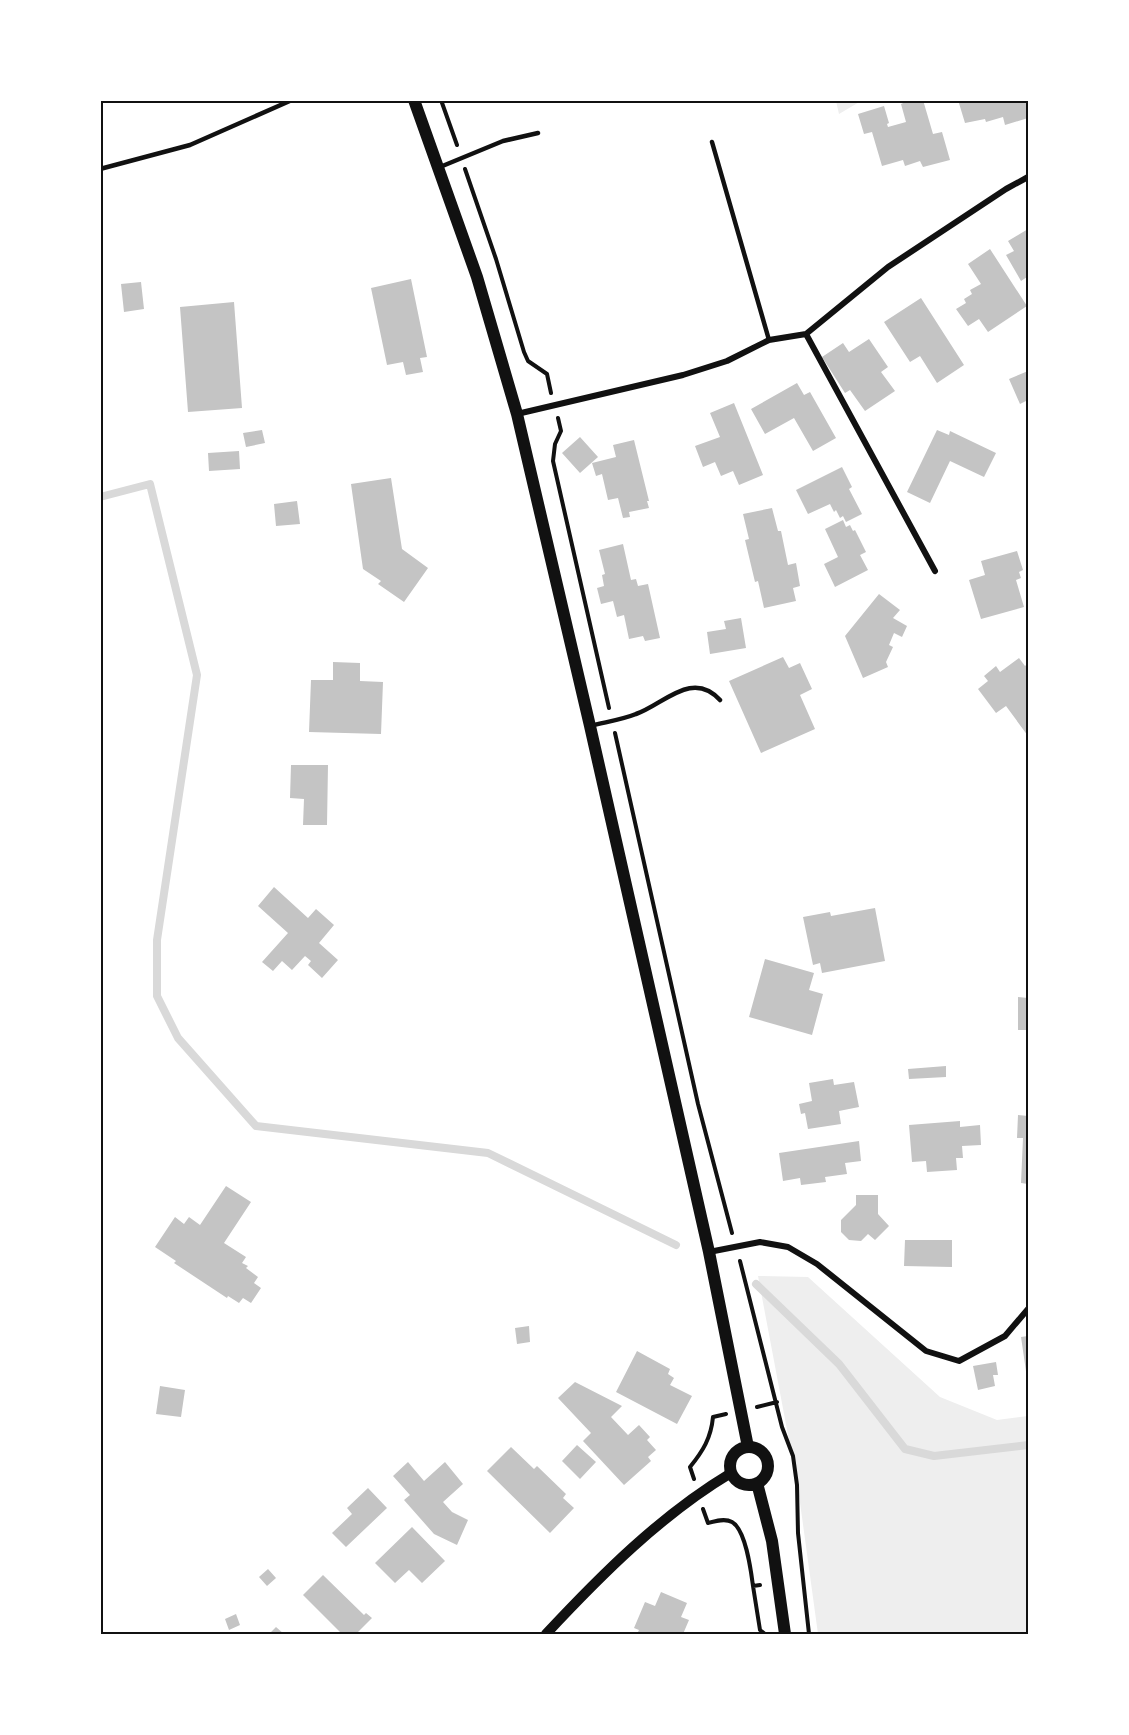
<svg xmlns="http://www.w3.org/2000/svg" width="1129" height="1735" font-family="Barlow,sans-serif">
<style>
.green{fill:#eee}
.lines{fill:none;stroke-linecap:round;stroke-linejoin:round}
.stream{stroke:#d9d9d9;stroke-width:8}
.building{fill:#c4c4c4}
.path{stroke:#111;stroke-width:4}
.service{stroke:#111;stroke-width:4.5}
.minor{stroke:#111;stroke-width:6}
.tertiary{stroke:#111;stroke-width:10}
.secondary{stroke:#111;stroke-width:12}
.neatline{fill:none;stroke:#111;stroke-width:2}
</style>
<rect width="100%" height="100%" fill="#fff"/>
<!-- green -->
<path class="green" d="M836,101V100L861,101L839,114Z
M758,1276L808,1277L940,1397L997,1420L1028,1416V1634H818L798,1488Z"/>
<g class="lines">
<!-- stream -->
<path class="stream" d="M100,497L150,484L197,675L157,940V996L178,1038L256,1126L488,1153L676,1245
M756,1284L839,1364L905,1449L934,1456L1028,1445"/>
</g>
<!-- building -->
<path class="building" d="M910,100H923L933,134L942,132L950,160L923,167L920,161L905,166L903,160L882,166L872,132L864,134L858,114L884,106L889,123L887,124L888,127L906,122L901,104Z
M958,100H1026L1028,118L1005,125L1003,117L986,122L985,119L965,123Z
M1028,229V280L1027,277L1021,281L1006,255L1014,251L1008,241Z
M990,249L1027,306L988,332L979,319L968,326L956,309L966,303L964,299L972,294L970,290L981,284L968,264Z
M411,279L427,357L420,358L423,372L406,375L403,362L387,365L371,288Z
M141,282L144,309L124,312L121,284Z
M921,298L964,365L937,383L920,356L910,362L884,322Z
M234,302L242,408L188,412L180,307Z
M869,339L888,367L881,372L895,391L865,411L850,390L845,393L822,357L843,343L849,352Z
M1028,371V400L1020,404L1009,379Z
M797,383L804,395L810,392L836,438L813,451L794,418L765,434L751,409Z
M734,403L763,475L739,485L733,471L721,476L715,462L703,467L695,446L720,437L710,413Z
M262,430L265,443L246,447L243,433Z
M937,430L949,435L950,431L996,453L984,477L950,461L930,503L907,492Z
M580,437L598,457L580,473L562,453Z
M634,440L649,501H647L649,508L629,512L630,517L623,518L618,498L608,500L602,474L596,476L592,463L616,457L613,445Z
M239,451L240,469L209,471L208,453Z
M842,467L852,487L849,489L862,514L846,522L843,516L840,518L836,510L834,512L830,504L808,514L796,490Z
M391,478L402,549L428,568L404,602L378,584L381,581L363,569L351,484Z
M297,501L300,524L276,526L274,504Z
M772,508L778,531H781L788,565L796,563L800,586L793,588L796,601L764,608L758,581L755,582L745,540L749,539L743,514Z
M843,520L846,527L850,525L853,531L855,530L866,552L860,555L868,570L835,587L824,564L838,557L825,529Z
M623,544L631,580L636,579L638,586L648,584L660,638L645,641L643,636L629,639L624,615L617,617L613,601L601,604L597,588L604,586L602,575L605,574L599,550Z
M1017,551L1023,570L1019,572L1021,578L1016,580L1024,607L981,619L969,580L985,575L981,561Z
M879,594L900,610L893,618L907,626L902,637L894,633L889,645L893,647L886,662L888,667L863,678L845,636Z
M741,618L746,648L710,654L707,632L726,629L724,621Z
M783,657L789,668L800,663L812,689L800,695L815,729L761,753L729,681Z
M1019,658L1025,666L1028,663V736L1006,706L996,713L978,689L988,681L984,676L996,666L1000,672Z
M333,662L360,663V681L383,682L381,734L309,732L311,680H333Z
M291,765H328L327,825H303L304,799L290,798Z
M274,887L308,918L316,909L334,925L319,943L338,960L322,978L308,965L311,961L305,956L292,970L282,961L273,971L262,962L288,933L258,906Z
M875,908L885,961L822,973L820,963L813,965L803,917L830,912L831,916Z
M765,959L814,973L809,990L823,994L812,1035L749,1017Z
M1018,997L1028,998V1030H1018Z
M946,1066V1077L909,1079L908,1069Z
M833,1079L834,1085L854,1082L859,1107L839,1111L841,1124L808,1129L805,1113L801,1114L799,1104L812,1101L809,1083Z
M1018,1115L1028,1116V1184L1021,1183L1023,1138H1017Z
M960,1121V1127L980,1125L981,1145L962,1146L963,1158H956L957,1170L927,1172L926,1161L912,1162L909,1125Z
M859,1141L861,1161L845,1163L847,1174L825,1177L826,1182L801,1185L800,1178L783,1181L779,1153Z
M226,1186L251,1202L224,1243L246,1257L242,1263L248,1266L246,1268L258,1277L254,1283L261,1288L251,1303L243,1298L239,1303L228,1296L227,1298L174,1263L176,1261L155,1247L175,1217L184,1224L189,1217L200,1225Z
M856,1195H878V1214L889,1226L875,1240L868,1234L861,1241L849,1240L841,1232V1220L856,1205Z
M905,1240H952V1267L904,1266Z
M529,1326L530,1342L517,1344L515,1328Z
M1028,1336V1378H1027L1021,1337Z
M637,1351L670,1369L668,1374L674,1378L670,1385L692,1396L677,1424L616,1392Z
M996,1362L998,1375H993L995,1386L978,1390L973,1366Z
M575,1382L622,1406L611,1417L628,1435L639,1425L650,1437L647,1440L656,1450L648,1457L651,1461L624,1485L583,1441L591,1433L558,1398Z
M160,1386L185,1390L181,1417L156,1414Z
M577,1445L596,1462L580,1479L562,1461Z
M511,1447L534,1469L537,1466L566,1494L563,1498L574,1508L550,1533L487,1471Z
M408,1462L424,1481L445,1462L463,1484L443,1502L452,1512L468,1520L457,1545L434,1534L404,1500L410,1495L393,1476Z
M368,1488L387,1508L346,1547L332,1533L352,1514L347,1508Z
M412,1527L445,1561L422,1583L409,1570L395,1583L375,1563Z
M268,1569L276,1578L267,1586L259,1577Z
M323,1575L364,1615L366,1613L372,1618L356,1634H342L303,1595Z
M661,1592L687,1603L681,1617L689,1620L683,1634H637L639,1630L634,1628L645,1602L655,1606Z
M236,1614L240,1625L229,1630L225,1619Z
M276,1627L284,1634H269Z"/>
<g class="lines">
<!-- path -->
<path class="path" d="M441,100L457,145
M465,169L496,259L524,352L528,361L547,374L551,393
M558,418L561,431L555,444L553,461L609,708
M615,733L698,1104L732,1233
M740,1261L782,1427L793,1456L797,1485L798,1533L809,1634
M757,1407L777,1402
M694,1479L690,1467C703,1451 711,1438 713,1417L726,1414
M703,1509L708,1523C715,1521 725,1518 732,1522C746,1530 751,1571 753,1586L760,1585
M753,1586L760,1630L765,1634"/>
<!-- service -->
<path class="service" d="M712,142L769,340
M440,167L503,141L538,133
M100,169L190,145L292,100
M590,726C605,722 621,720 636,714C663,705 692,669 720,700"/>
<!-- minor -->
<path class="minor" d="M806,334L935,571
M517,414L683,375L727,361L769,340L806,334L888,267L1006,189L1028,177
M709,1252L760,1242L788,1247L817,1264L926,1351L959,1361L1005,1336L1028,1309"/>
<!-- tertiary -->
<path class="tertiary" d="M546,1634C602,1574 661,1515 731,1473"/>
<!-- secondary -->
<path class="secondary" d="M414,100L477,277L517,414L590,726L709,1252L748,1447
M730 1466a19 19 0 1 1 38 0a19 19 0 1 1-38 0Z
M757,1483L772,1541L785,1634"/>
</g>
<!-- border -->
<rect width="1129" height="1735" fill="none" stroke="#ffffff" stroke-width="204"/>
<rect x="102" y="102" width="925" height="1531" class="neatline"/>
</svg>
